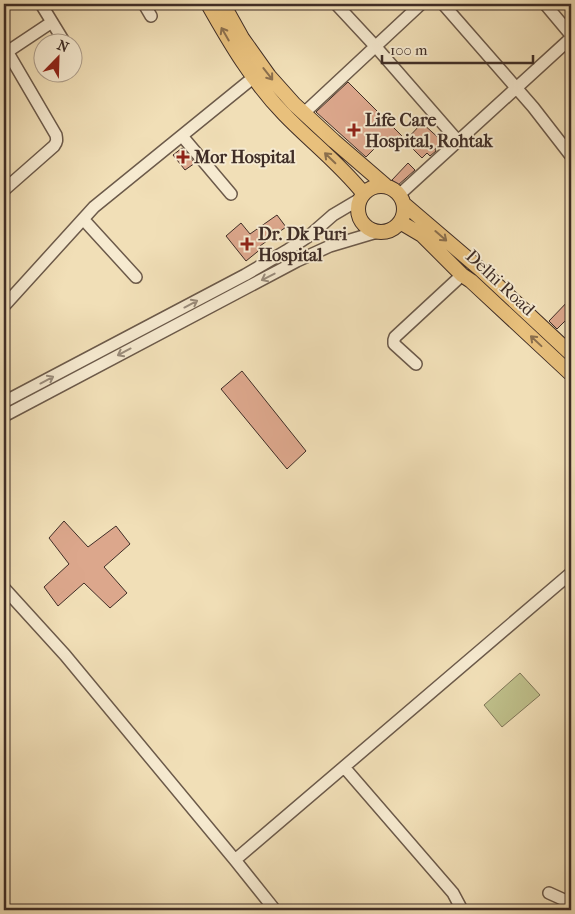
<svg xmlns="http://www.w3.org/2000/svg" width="575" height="914" font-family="'IM FELL French Canon',serif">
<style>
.green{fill:#bfc08b;stroke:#7f7658}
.building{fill:#dca78c;stroke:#3f2d26}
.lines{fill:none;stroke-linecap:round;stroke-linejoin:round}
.minor-casing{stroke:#6c5a4a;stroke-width:14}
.major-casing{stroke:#3f2d26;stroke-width:16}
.minor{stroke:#f6ead0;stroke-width:11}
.major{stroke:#e8c07c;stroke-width:14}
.oneway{stroke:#8b6f4d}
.oneway2{stroke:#9a8c7b}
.poi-dot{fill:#8f2418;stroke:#f6ead0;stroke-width:2}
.labels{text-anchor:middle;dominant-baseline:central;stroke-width:4;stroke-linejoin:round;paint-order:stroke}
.poi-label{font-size:18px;font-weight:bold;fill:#3f2d26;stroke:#f6ead0;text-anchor:start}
.street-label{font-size:18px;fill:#3f2d26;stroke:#f6ead0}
</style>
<rect width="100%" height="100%" fill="#f1dfb7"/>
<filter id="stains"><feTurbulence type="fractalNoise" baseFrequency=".004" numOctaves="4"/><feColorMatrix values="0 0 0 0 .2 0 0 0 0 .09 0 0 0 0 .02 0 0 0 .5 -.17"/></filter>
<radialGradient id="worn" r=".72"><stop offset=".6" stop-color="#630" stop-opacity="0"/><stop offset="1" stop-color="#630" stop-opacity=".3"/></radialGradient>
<!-- green -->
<path class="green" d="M520,673L540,695L502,727L484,705Z"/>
<!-- building -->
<path class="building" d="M348,82L402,136L390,147L383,140L366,157L316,112Z
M422,123L442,141L435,149L436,151L430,156L427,153L422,158L405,141Z
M182,148L195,163L185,170L173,155Z
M408,163L415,170L397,186L392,180Z
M277,215L286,227L260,246L262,248L246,261L226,236L241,223L250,234Z
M571,298V315L557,329L549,321Z
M242,371L306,451L287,469L221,389Z
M64,521L88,547L116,526L130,544L104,567L127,593L110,608L84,583L58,606L44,587L69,564L49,538Z"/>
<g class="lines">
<!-- minor casing -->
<g class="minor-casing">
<path id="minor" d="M41,4L63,40
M144,4L151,16
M336,4L376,47L458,141
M443,4L533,107L571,156
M545,4L571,35
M4,46L56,135C57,140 57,142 54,146L4,190
M4,54L52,22
M304,113L421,4
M182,136L231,194
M400,194L571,38
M83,219L136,277
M4,306L94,207L254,77
M416,364L394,344V340L395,337L462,275
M4,402L245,275L286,251L309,236L333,215L360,199
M4,416L297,261L330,246L377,232
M4,588L65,655L235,860L275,910
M344,767L453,893L461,908V910
M235,860L571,573
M549,893L571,903"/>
</g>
<!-- major casing -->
<g class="major-casing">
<path id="major" d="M208,4C230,43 253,82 284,114C310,141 340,164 363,193
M223,4L242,38L269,76L294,104L334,141L385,185
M358 209a23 23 0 1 1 46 0a23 23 0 1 1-46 0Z
M404,204L480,269L571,354
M400,222L422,235L462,275L471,281L571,374"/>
</g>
<!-- minor -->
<use href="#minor" class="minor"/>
<!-- major -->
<use href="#major" class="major"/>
</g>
<!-- one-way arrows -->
<defs><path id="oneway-shaft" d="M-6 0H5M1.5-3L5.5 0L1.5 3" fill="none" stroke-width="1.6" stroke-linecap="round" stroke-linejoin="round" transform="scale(1.25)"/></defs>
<g class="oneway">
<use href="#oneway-shaft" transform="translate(225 34) rotate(-120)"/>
<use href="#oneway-shaft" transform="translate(268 74) rotate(52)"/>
<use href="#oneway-shaft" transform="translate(330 158) rotate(-136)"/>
<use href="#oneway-shaft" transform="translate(441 236) rotate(41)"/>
<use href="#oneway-shaft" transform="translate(536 341) rotate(-137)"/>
</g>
<g class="oneway2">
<use href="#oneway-shaft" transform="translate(268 277) rotate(153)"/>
<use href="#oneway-shaft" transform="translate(191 304) rotate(-28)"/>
<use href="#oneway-shaft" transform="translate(124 352) rotate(152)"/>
<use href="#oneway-shaft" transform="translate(47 380) rotate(-28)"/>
</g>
<!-- markers -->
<g class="poi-dot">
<path d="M351.5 122.5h5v5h5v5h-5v5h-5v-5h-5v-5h5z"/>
<path d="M180.5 149.5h5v5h5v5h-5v5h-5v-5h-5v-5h5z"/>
<path d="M244.5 236.5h5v5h5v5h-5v5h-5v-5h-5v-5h5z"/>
</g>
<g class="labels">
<!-- poi labels -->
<g class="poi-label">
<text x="365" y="120">Life Care<tspan x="365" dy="21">Hospital, Rohtak</tspan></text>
<text x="194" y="157">Mor Hospital</text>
<text x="258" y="234">Dr. Dk Puri<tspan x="258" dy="21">Hospital</tspan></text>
</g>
<!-- street labels -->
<g class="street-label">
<text transform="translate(500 283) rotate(43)">Delhi Road</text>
</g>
</g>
<!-- margin -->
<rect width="575" height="914" fill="none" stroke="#f1dfb7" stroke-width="20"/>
<rect x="5" y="5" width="565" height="904" fill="none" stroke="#3f2d26" stroke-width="2.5"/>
<rect x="10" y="10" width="555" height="894" fill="none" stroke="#3f2d26"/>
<!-- north arrow -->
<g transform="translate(58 58) rotate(23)"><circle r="24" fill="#f6ead0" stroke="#ad9e8c"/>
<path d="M0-4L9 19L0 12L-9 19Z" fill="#8f2418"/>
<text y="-8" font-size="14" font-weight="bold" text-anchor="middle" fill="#3f2d26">N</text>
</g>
<!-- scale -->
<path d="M382 55v8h151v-8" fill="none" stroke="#3f2d26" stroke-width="2.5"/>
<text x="390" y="55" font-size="15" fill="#3f2d26" stroke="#f6ead0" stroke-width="4" paint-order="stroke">100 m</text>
<rect width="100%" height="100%" filter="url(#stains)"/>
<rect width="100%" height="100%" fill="url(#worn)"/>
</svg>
